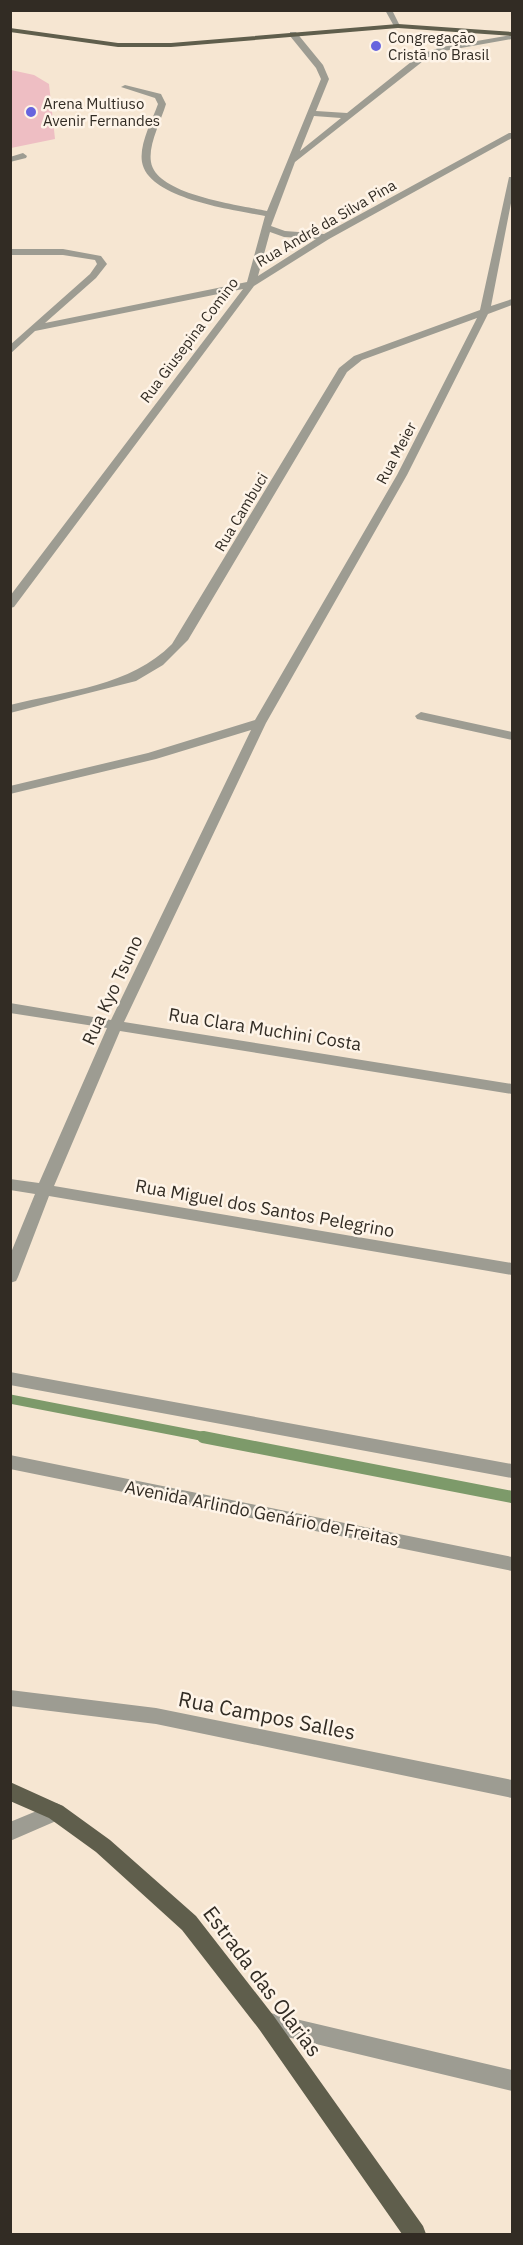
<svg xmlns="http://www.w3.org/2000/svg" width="523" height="2245" font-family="'IBM Plex Sans',sans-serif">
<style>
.green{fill:#eebec3}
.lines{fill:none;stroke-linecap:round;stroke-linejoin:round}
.stream-far1{stroke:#7d9a6a;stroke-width:9}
.stream{stroke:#7d9a6a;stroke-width:12}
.minor{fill:#9d9c92;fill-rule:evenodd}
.major{fill:#5f5e4c;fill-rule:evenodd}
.poi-dot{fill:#6764de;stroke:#fef4e8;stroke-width:2}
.labels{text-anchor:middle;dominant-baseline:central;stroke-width:5;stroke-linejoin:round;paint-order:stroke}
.far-poi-label{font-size:15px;fill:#322c24;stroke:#fef4e8;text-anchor:start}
.far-street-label{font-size:15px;fill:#322c24;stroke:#fef4e8}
.street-label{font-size:18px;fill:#322c24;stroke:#fef4e8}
.near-street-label{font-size:21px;fill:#322c24;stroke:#fef4e8}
</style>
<rect width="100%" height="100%" fill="#f6e6d2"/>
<!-- green -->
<path class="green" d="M11,70L34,75L49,84L55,139L11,148Z"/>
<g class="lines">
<!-- stream-far1 -->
<path class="stream-far1" d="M10,1399L211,1438"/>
<!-- stream -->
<path class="stream" d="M203,1437L512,1497"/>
<!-- minor -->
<path class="minor" d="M385,10H392L401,28H395Z
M290,32H296L323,65L329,79L316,111L347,113L421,54L442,47L512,35V39L444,51L427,58L295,162L271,226L285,231L324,234L509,133H512V138L329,239L254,286L14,607L10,608V596L243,289L35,331L10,354V345L90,274L97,264L95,260L63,255H10V249H63L101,256L107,264L96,278L45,323L247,282L265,216C235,210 148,199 142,162C139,144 152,121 158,104L155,98L121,87L125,85L161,94L166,104C161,121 148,145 151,162C156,195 240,205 267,211L321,79L316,68L290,36ZM314,116L341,118L300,151ZM270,232L284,237L316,239L258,276Z
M23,153L27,156L26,158L10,162V157Z
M509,177H512V198L491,306L512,299V305L488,314L407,475L266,723L124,1022L512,1084V1094L120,1031L54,1186L512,1263V1275L49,1196L18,1277L16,1281L10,1283V1255L35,1194L10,1190V1179L39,1183L107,1028L10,1013V1003L111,1020L251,730L156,759L10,794V786L148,753L255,720L397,475L477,318L362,360L347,372L188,640L163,665L136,681L10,713V705C66,691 131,686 172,644L339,368L354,356L480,310Z
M421,712L512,732V740L417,719L415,716Z
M10,1372L512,1464V1478L10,1385Z
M10,1455L512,1557V1571L10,1469Z
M10,1690L156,1708L512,1780V1798L156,1724L10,1706Z
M56,1803L63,1806L66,1812L63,1818L10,1841V1822Z
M266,2012L512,2070V2091L266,2032L259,2029L256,2022L259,2015Z"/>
<!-- major -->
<path class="major" d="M398,24L512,32V36L398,28L171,47H118L10,32V28L118,43H171Z
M10,1782L63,1806L110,1840L196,1916L273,2015L423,2226L426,2234H402L259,2029L182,1930L96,1852L49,1818L10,1801Z"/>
</g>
<!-- markers -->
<g class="poi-dot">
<circle cx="376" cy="46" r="6"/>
<circle cx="31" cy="112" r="6"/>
</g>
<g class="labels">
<!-- far-poi labels -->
<g class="far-poi-label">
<text x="388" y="37">Congregação<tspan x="388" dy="17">Cristã no Brasil</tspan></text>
<text x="43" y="103">Arena Multiuso<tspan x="43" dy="17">Avenir Fernandes</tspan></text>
</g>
<!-- far-street labels -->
<g class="far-street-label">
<text transform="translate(326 223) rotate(-30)">Rua André da Silva Pina</text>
<text transform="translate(189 340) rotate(-53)">Rua Giusepina Comino</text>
<text transform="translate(396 453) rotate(-62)">Rua Meier</text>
<text transform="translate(241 512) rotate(-59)">Rua Cambuci</text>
</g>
<!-- street labels -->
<g class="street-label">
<text transform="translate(112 990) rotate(-65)">Rua Kyo Tsuno</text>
<text transform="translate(265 1029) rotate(9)">Rua Clara Muchini Costa</text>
<text transform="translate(265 1208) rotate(10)">Rua Miguel dos Santos Pelegrino</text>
<text transform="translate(262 1513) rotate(11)">Avenida Arlindo Genário de Freitas</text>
</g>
<!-- near-street labels -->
<g class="near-street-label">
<text transform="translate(267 1715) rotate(11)">Rua Campos Salles</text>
<text transform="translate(263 1981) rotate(53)">Estrada das Olarias</text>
</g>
</g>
<!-- border -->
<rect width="523" height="2245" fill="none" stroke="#322c24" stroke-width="24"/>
</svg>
